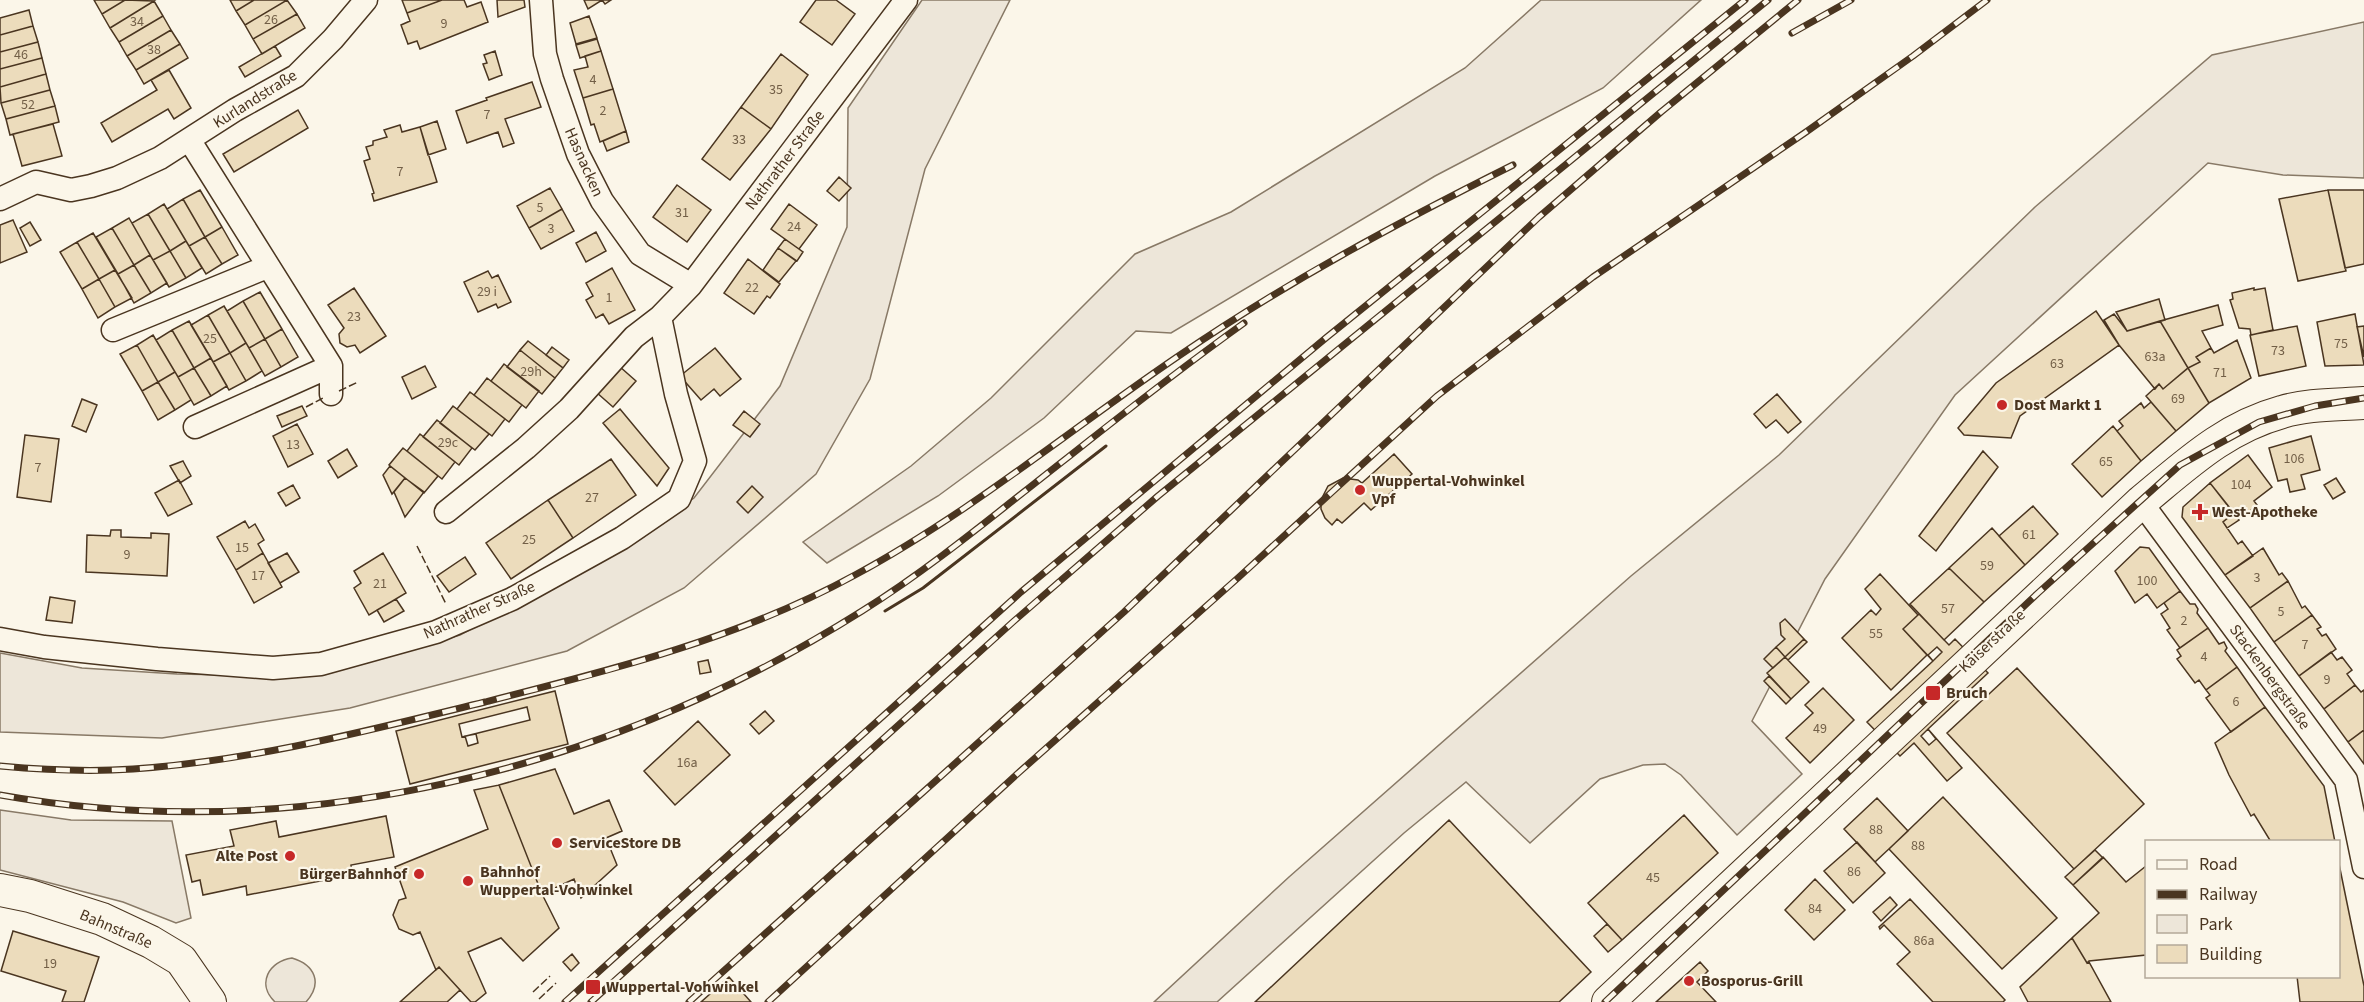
<svg xmlns="http://www.w3.org/2000/svg" width="2364" height="1002" font-family="'Source Sans 3',sans-serif">
<style>
.green{fill:#ede6d9;stroke:#887966;stroke-width:1.5}
.building{fill:#ecdcbc;stroke:#4a3520;stroke-width:1.5;fill-rule:evenodd}
.lines{fill:none;stroke-linecap:round;stroke-linejoin:round}
.minor-casing{stroke:#4a3520;stroke-width:25}
.secondary-casing{stroke:#4a3520;stroke-width:34}
.minor{stroke:#fbf6e9;stroke-width:22}
.secondary{stroke:#fbf6e9;stroke-width:32}
.rail-casing{stroke:#4a3520;stroke-width:7}
.rail{stroke:#fbf6e9;stroke-width:4.5;stroke-dasharray:14;stroke-linecap:butt}
.fence{stroke:#4a3520;stroke-width:1.5;stroke-dasharray:8 3;stroke-linecap:butt}
.wall{stroke:#4a3520;stroke-width:3}
.poi-dot{fill:#c62828;stroke:#fbf6e9;stroke-width:2}
.labels{text-anchor:middle;dominant-baseline:central;stroke-width:4.5;stroke-linejoin:round;paint-order:stroke}
.number-label{font-size:14px;fill:#725f47}
.street-label{font-size:16px;fill:#4a3520;stroke:#fbf6e9}
.poi-label{font-size:16px;font-weight:bold;fill:#4a3520;stroke:#fbf6e9;text-anchor:start}
</style>
<rect width="100%" height="100%" fill="#fbf6e9"/>
<!-- green -->
<path class="green" d="M922,0H1010L925,169L870,379L816,474L684,588L567,651L350,708L162,738L0,732V653L82,668L177,674L277,676L356,665L460,635L625,545L694,498L780,386L847,227L848,108Z
M1541,0H1701L1603,88L1435,176L1171,333L1136,331L1044,418L938,496L827,563L803,542L911,466L991,398L1135,254L1231,212L1465,68Z
M2364,22V178L2283,175L2208,163L1955,395L1825,579L1752,721L1802,774L1737,835L1681,775L1665,764L1643,765L1600,779L1530,843L1466,782L1404,833L1217,1002H1154L1289,877L1631,576L1779,455L2035,207L2212,55Z
M0,810L71,820L172,821L191,918L176,923L123,902L0,870Z
M292,958C315,965 323,983 306,1002H275C256,984 269,961 292,958Z"/>
<!-- building -->
<path class="building" d="M94,0H125L102,14Z
M125,0L154,1L110,28L102,14Z
M230,0H254L236,11Z
M254,0H287L245,25L236,11Z
M287,0L297,14L253,39L245,25Z
M402,0H442L407,13Z
M442,0H464L467,7L481,2L488,22L420,49L417,41L408,44L401,25L410,21L407,13Z
M497,0H524L525,7L498,17Z
M584,0H611L605,4L602,0L588,9Z
M816,0H836L855,14L832,45L800,22Z
M154,1L163,16L119,42L110,28Z
M29,10L33,26L0,35V18Z
M297,14L305,28L262,54L253,39Z
M163,16L171,30L127,56L119,42Z
M589,16L597,38L576,44L570,23Z
M33,26L38,42L0,52V35Z
M171,30L180,44L136,70L127,56Z
M597,39L601,51L580,58L576,45Z
M38,42L42,58L0,69V52Z
M180,44L188,58L144,84L136,70Z
M275,46L281,56L245,77L239,67Z
M495,51L502,75L489,80L483,64L487,63L484,55Z
M601,51L613,89L583,98L574,70L588,67L585,56Z
M781,54L808,75L771,129L741,107Z
M42,58L46,74L0,87V69Z
M169,70L191,108L174,119L168,109L112,142L101,123L157,90L151,80Z
M46,74L50,90L1,103L0,87Z
M532,82L541,107L505,119L514,143L503,147L498,132L467,143L456,111L487,100L486,98Z
M613,89L626,131L600,142L594,124L591,125L583,98Z
M50,90L55,106L6,119L1,103Z
M55,106L59,122L10,135L6,119Z
M741,107L771,129L730,180L702,159Z
M298,110L308,128L234,172L223,154Z
M437,121L446,149L428,155L420,127Z
M53,124L62,156L22,166L13,134Z
M400,125L402,132L420,127L437,182L374,201L372,194L374,193L364,161L370,159L366,147L373,145V141L387,137L384,130Z
M626,131L629,142L607,151L603,141Z
M839,177L851,188L839,201L827,191Z
M677,185L711,210L687,242L653,217Z
M550,188L562,209L529,228L517,206Z
M200,190L222,227L205,237L183,199Z
M2328,190H2364V264L2345,268Z
M2328,190L2346,271L2298,281L2279,199Z
M183,199L205,237L189,246L167,209Z
M164,204L186,241L170,251L148,214Z
M789,204L817,225L799,249L771,229Z
M562,209L574,231L541,249L529,228Z
M148,214L170,251L153,260L132,223Z
M129,218L150,255L134,265L112,228Z
M13,220L27,252L0,263V225Z
M30,222L41,240L30,246L20,228Z
M222,227L238,255L222,264L205,237Z
M112,228L134,265L118,274L96,237Z
M596,232L606,251L586,262L576,243Z
M93,233L115,270L99,279L77,242Z
M205,237L222,264L206,274L189,246Z
M785,239L803,252L797,261L778,248Z
M186,241L202,268L186,278L170,251Z
M77,242L99,279L82,289L60,252Z
M778,248L796,261L779,282L763,270Z
M170,251L186,278L169,287L153,260Z
M150,255L167,283L151,293L134,265Z
M748,259L780,284L770,298L767,296L754,314L724,293Z
M134,265L151,293L134,303L118,274Z
M612,268L635,310L609,324L603,314L596,318L586,300L593,296L586,283Z
M115,270L132,298L115,307L99,279Z
M488,271L492,278L498,275L511,302L498,308L496,304L478,312L464,282Z
M99,279L115,307L98,318L82,289Z
M354,288L386,336L360,353L355,345L347,347L340,343L339,334L344,328L328,305Z
M2254,288V290L2265,288L2273,330L2251,335L2250,329L2239,328L2230,300L2233,299L2232,293Z
M260,292L282,329L265,339L243,301Z
M2159,299L2165,320L2127,331L2116,312Z
M243,301L265,339L249,348L227,311Z
M2218,305L2223,325L2202,331L2211,348L2196,357L2200,362L2188,368L2160,321Z
M224,306L246,343L230,353L208,315Z
M2096,311L2119,345L2020,416L2011,438L1964,435L1958,428L1996,383Z
M2114,314L2127,331L2160,321L2188,368L2163,389L2159,384L2155,389L2119,345L2104,320Z
M2355,314L2364,365L2325,366L2317,322Z
M208,315L230,353L213,362L191,325Z
M189,321L211,358L194,368L172,330Z
M2297,326L2306,366L2259,376L2250,335Z
M2364,326V357L2357,327Z
M282,329L298,357L281,367L265,339Z
M172,330L194,368L178,377L156,340Z
M153,335L175,372L158,382L137,345Z
M265,339L281,367L265,376L249,348Z
M2237,340L2251,378L2209,403L2188,368L2200,362L2196,357L2211,348L2214,353Z
M528,341L563,368L555,378L520,350Z
M246,343L262,371L246,381L230,353Z
M137,345L158,382L142,391L120,354Z
M552,347L569,360L563,368L546,355Z
M715,348L741,379L720,396L714,389L701,400L680,376Z
M520,350L555,378L542,394L507,367Z
M230,353L246,381L229,390L213,362Z
M211,358L227,386L211,396L194,368Z
M504,364L539,391L526,408L491,381Z
M425,366L436,387L412,399L402,377Z
M619,366L636,381L613,407L596,392Z
M194,368L211,396L194,405L178,377Z
M2188,368L2209,403L2176,431L2146,396L2159,384L2163,389Z
M175,372L191,400L175,410L158,382Z
M487,378L522,405L509,422L474,395Z
M158,382L175,410L158,420L142,391Z
M470,392L505,419L492,436L457,409Z
M1777,394L1801,422L1788,433L1776,420L1766,428L1754,414Z
M82,399L97,405L86,432L72,426Z
M2151,402L2176,431L2141,461L2117,431L2123,426L2119,421L2141,403L2144,408Z
M302,406L307,416L282,427L277,416Z
M453,406L489,434L475,450L440,423Z
M620,409L669,468L657,486L603,423Z
M744,411L760,424L750,437L733,425Z
M437,420L472,448L459,465L423,437Z
M297,424L313,454L288,467L273,436Z
M2113,426L2141,461L2102,497L2072,464Z
M420,434L455,462L442,479L407,451Z
M25,435L59,439L51,502L17,497Z
M2311,436L2320,470L2301,475L2305,489L2290,492L2287,479L2278,481L2269,448Z
M403,448L438,476L424,493L389,465Z
M347,449L357,466L338,478L328,461Z
M1983,451L1998,467L1936,551L1919,536Z
M1394,454L1412,474L1371,510L1364,503L1342,523L1337,519L1332,525L1325,518L1321,509V500L1328,486L1343,478L1358,480L1362,483Z
M2248,455L2272,487L2254,501L2257,505L2249,512L2245,508L2235,515L2210,483Z
M611,459L636,495L573,538L548,500Z
M183,461L191,476L180,483L170,466Z
M390,466L405,478L392,494L383,475Z
M405,478L424,492L405,517L394,492Z
M2336,478L2345,492L2333,499L2324,485Z
M179,480L192,504L168,516L155,493Z
M2210,483L2234,513L2223,522L2238,544L2242,541L2253,556L2225,575L2182,517L2183,507Z
M293,485L300,498L286,506L278,493Z
M752,486L763,497L748,513L737,502Z
M548,500L573,538L511,579L486,543Z
M2033,506L2058,534L2025,565L1999,536Z
M2234,513L2239,520L2227,528L2223,522Z
M245,521L249,528L255,524L264,540L258,544L263,553L236,570L217,537Z
M1992,528L2025,565L1984,602L1949,568Z
M111,530H121V537L151,538V533L169,534L167,576L86,572L87,535L110,536Z
M2140,547L2149,548L2180,591L2157,608L2147,594L2135,603L2115,571Z
M2263,548L2279,575L2282,573L2288,581L2250,608L2225,575Z
M263,553L282,587L254,603L236,570Z
M287,553L299,572L280,583L268,563Z
M383,553L406,593L369,615L354,588L361,583L354,571Z
M465,557L476,574L449,592L437,576Z
M1949,568L1984,602L1944,640L1910,604Z
M1880,574L1918,615L1903,629L1927,655L1891,690L1842,638L1871,610L1876,615L1881,609L1865,589Z
M2288,581L2302,608L2305,606L2312,615L2274,642L2250,608Z
M2180,591L2190,604H2195L2198,609L2197,613L2208,628L2180,648L2167,630L2170,628L2161,614L2168,609L2164,603Z
M50,597L75,601L72,623L46,620Z
M396,599L404,611L384,622L377,610Z
M1919,614L1949,645L1955,639L1988,673L1928,729L1962,768L1947,781L1914,743L1900,756L1867,722L1933,661L1903,629Z
M2312,615L2321,627L2317,629L2322,636L2326,634L2336,649L2299,676L2274,642Z
M1785,619L1804,639L1785,657L1776,647L1785,639L1781,635L1780,623Z
M2208,628L2219,644L2224,642L2227,648L2225,651L2237,667L2206,690L2199,680L2195,683L2177,659L2181,656L2177,650Z
M1804,639L1807,642L1788,660L1785,657Z
M1776,647L1785,657L1773,668L1764,659Z
M1937,647L1942,652L1933,661L1928,655Z
M2331,652L2337,660L2342,657L2352,670L2347,674L2355,685L2324,709L2299,676Z
M1785,657L1809,682L1791,699L1767,673Z
M708,660L711,672L700,674L698,662Z
M2237,667L2265,707L2231,732L2206,698L2210,695L2206,690Z
M2017,668L2144,804L2074,869L1947,733Z
M1769,676L1791,699L1786,704L1764,681Z
M2355,685L2361,692L2364,690V730L2348,742L2324,709Z
M1823,688L1854,720L1810,763L1786,738L1813,713L1805,705Z
M555,691L568,744L410,784L396,731ZM527,707L530,720L462,737L459,724Z
M2265,707L2324,786L2335,842H2271L2254,814L2251,816L2229,775L2215,743Z
M765,711L774,721L759,734L750,724Z
M698,721L730,755L675,805L644,771Z
M1928,729L1936,739L1929,745L1921,736Z
M2364,730V764L2348,742Z
M476,734L478,743L468,746L465,736Z
M555,769L574,814L609,800L622,831L606,838L617,865L581,898L574,879L542,894L499,785Z
M499,785L542,894L559,928L523,961L501,938L468,952L486,993L475,1002H471L439,967L436,970L420,932L413,935L399,929L393,915L399,900L406,898L395,867L488,829L474,790Z
M1943,797L2057,918L2002,969L1889,849Z
M1877,798L1908,831L1875,862L1844,829Z
M1684,815L1718,853L1622,940L1588,903Z
M386,816L394,857L351,865L352,875L247,895L246,886L203,895L200,880L192,882L186,855L234,846L230,830L276,821L279,837Z
M1449,820L1591,972L1559,1002H1255Z
M1857,842L1885,873L1853,903L1824,871Z
M2095,850L2103,858L2073,885L2065,877Z
M2103,857L2126,882L2146,866V955L2089,961L2087,963L2072,938L2099,913L2073,885Z
M2338,859L2364,986V1002H2300L2297,976H2338Z
M1815,879L1845,910L1814,940L1785,910Z
M1890,897L1897,905L1881,921L1873,912Z
M1910,899L2005,1000L2003,1002H1933L1897,964L1910,952L1884,925L1880,929L1879,927Z
M1607,924L1622,940L1608,952L1594,936Z
M13,931L99,957L84,1002H62L66,991L1,971Z
M2072,938L2087,963L2089,962L2111,1002H2028L2020,987Z
M572,954L579,963L571,971L563,962Z
M1700,962L1708,971L1697,982L1716,1002H1656Z
M439,967L460,990L447,1002H400Z
M729,977L751,1002H701Z"/>
<g class="lines">
<!-- minor casing -->
<g class="minor-casing">
<path id="minor" d="M541,0L545,54L552,79L578,154L602,201L640,254L691,285
M190,141L331,366V394
M0,199L36,182L71,190L91,186L117,178L160,158L235,110L296,76L333,39L366,0
M113,330L267,267
M195,427L331,366
M2141,502L2346,780L2364,867
M446,512L526,448L569,409L634,337L660,317L691,285L906,0
M0,639L44,647L157,659L273,668L321,664L436,632L512,599L622,538L679,499L695,461L676,394L660,317"/>
</g>
<!-- secondary casing -->
<g class="secondary-casing">
<path id="secondary" d="M0,890L30,896L102,919L151,942L181,960L210,1002
M1608,1002L2141,502C2186,465 2224,428 2282,412C2308,404 2337,405 2364,403"/>
</g>
<!-- minor -->
<use href="#minor" class="minor"/>
<!-- secondary -->
<use href="#secondary" class="secondary"/>
<!-- rail casing -->
<g class="rail-casing">
<path id="rail" d="M1792,33L1851,0
M0,766C45,770 89,772 133,769C252,761 370,730 485,702C612,670 740,638 855,575C970,513 1072,428 1180,355C1285,283 1399,222 1513,165
M0,795C298,848 608,771 862,611C934,566 1000,510 1067,458C1125,412 1184,366 1244,323
M565,1002L1021,592L1327,337L1745,0
M591,1002L1014,621L1158,496L1768,0
M689,1002L1124,612L1539,217L1661,112L1798,0
M768,1002L1016,775L1239,577L1437,396L1593,277L1806,132L1913,56L1987,0
M1605,1002L2038,593L2180,465L2259,422L2315,406L2364,398"/>
</g>
<!-- rail -->
<use href="#rail" class="rail"/>
<!-- fence -->
<path class="fence" d="M339,391L358,382
M306,407L325,397
M417,546L446,604
M533,992L550,976
M539,999L556,983"/>
<!-- wall -->
<path class="wall" d="M885,611L923,588L1106,446"/>
</g>
<!-- markers -->
<g class="poi-dot">
<circle cx="2002" cy="405" r="6"/>
<circle cx="1360" cy="490" r="6"/>
<path d="M2197 503h6v6h6v6h-6v6h-6v-6h-6v-6h6z"/>
<rect x="1925" y="685" width="16" height="16" rx="3"/>
<circle cx="557" cy="843" r="6"/>
<circle cx="290" cy="856" r="6"/>
<circle cx="419" cy="874" r="6"/>
<circle cx="468" cy="881" r="6"/>
<circle cx="1689" cy="981" r="6"/>
<rect x="585" y="979" width="16" height="16" rx="3"/>
</g>
<g class="labels">
<!-- number labels -->
<g class="number-label">
<text x="271" y="20">26</text>
<text x="137" y="22">34</text>
<text x="444" y="24">9</text>
<text x="154" y="50">38</text>
<text x="21" y="55">46</text>
<text x="593" y="80">4</text>
<text x="776" y="90">35</text>
<text x="28" y="105">52</text>
<text x="603" y="111">2</text>
<text x="487" y="115">7</text>
<text x="739" y="140">33</text>
<text x="400" y="172">7</text>
<text x="540" y="208">5</text>
<text x="682" y="213">31</text>
<text x="794" y="227">24</text>
<text x="551" y="229">3</text>
<text x="752" y="288">22</text>
<text x="487" y="292">29 i</text>
<text x="609" y="298">1</text>
<text x="354" y="317">23</text>
<text x="210" y="339">25</text>
<text x="2341" y="344">75</text>
<text x="2278" y="351">73</text>
<text x="2155" y="357">63a</text>
<text x="2057" y="364">63</text>
<text x="531" y="372">29h</text>
<text x="2220" y="373">71</text>
<text x="2178" y="399">69</text>
<text x="448" y="443">29c</text>
<text x="293" y="445">13</text>
<text x="2294" y="459">106</text>
<text x="2106" y="462">65</text>
<text x="38" y="468">7</text>
<text x="2241" y="485">104</text>
<text x="592" y="498">27</text>
<text x="2029" y="535">61</text>
<text x="529" y="540">25</text>
<text x="242" y="548">15</text>
<text x="127" y="555">9</text>
<text x="1987" y="566">59</text>
<text x="258" y="576">17</text>
<text x="2257" y="578">3</text>
<text x="2147" y="581">100</text>
<text x="380" y="584">21</text>
<text x="1948" y="609">57</text>
<text x="2281" y="612">5</text>
<text x="2184" y="621">2</text>
<text x="1876" y="634">55</text>
<text x="2305" y="645">7</text>
<text x="2204" y="657">4</text>
<text x="2327" y="680">9</text>
<text x="2236" y="702">6</text>
<text x="1820" y="729">49</text>
<text x="687" y="763">16a</text>
<text x="1876" y="830">88</text>
<text x="1918" y="846">88</text>
<text x="1854" y="872">86</text>
<text x="1653" y="878">45</text>
<text x="1815" y="909">84</text>
<text x="1924" y="941">86a</text>
<text x="50" y="964">19</text>
</g>
<!-- street labels -->
<g class="street-label">
<text transform="translate(255 99) rotate(-32)">Kurlandstraße</text>
<text transform="translate(785 160) rotate(-53)">Nathrather Straße</text>
<text transform="translate(584 162) rotate(66)">Hasnacken</text>
<text transform="translate(479 610) rotate(-24)">Nathrather Straße</text>
<text transform="translate(1992 641) rotate(-43)">Kaiserstraße</text>
<text transform="translate(2270 677) rotate(54)">Stackenbergstraße</text>
<text transform="translate(116 929) rotate(23)">Bahnstraße</text>
</g>
<!-- poi labels -->
<g class="poi-label">
<text x="2014" y="405">Dost Markt 1</text>
<text x="1372" y="481">Wuppertal-Vohwinkel<tspan x="1372" dy="18">Vpf</tspan></text>
<text x="2212" y="512">West-Apotheke</text>
<text x="1946" y="693">Bruch</text>
<text x="569" y="843">ServiceStore DB</text>
<text x="278" y="856" text-anchor="end">Alte Post</text>
<text x="480" y="872">Bahnhof<tspan x="480" dy="18">Wuppertal-Vohwinkel</tspan></text>
<text x="407" y="874" text-anchor="end">BürgerBahnhof</text>
<text x="1701" y="981">Bosporus-Grill</text>
<text x="606" y="987">Wuppertal-Vohwinkel</text>
</g>
</g>
<!-- legend -->
<rect x="2145" y="840" width="195" height="138" fill="#fbf6e9" stroke="#b4a999" stroke-width="1.5"/>
<rect x="2157" y="860" width="30" height="9" fill="#fbf6e9" stroke="#b4a999" stroke-width="1.5"/>
<text x="2199" y="870" font-size="18" fill="#4a3520">Road</text>
<rect x="2157" y="890" width="30" height="9" fill="#4a3520" stroke="#b4a999" stroke-width="1.5"/>
<text x="2199" y="900" font-size="18" fill="#4a3520">Railway</text>
<rect x="2157" y="915" width="30" height="18" fill="#ede6d9" stroke="#b4a999" stroke-width="1.5"/>
<text x="2199" y="930" font-size="18" fill="#4a3520">Park</text>
<rect x="2157" y="945" width="30" height="18" fill="#ecdcbc" stroke="#b4a999" stroke-width="1.5"/>
<text x="2199" y="960" font-size="18" fill="#4a3520">Building</text>
</svg>
